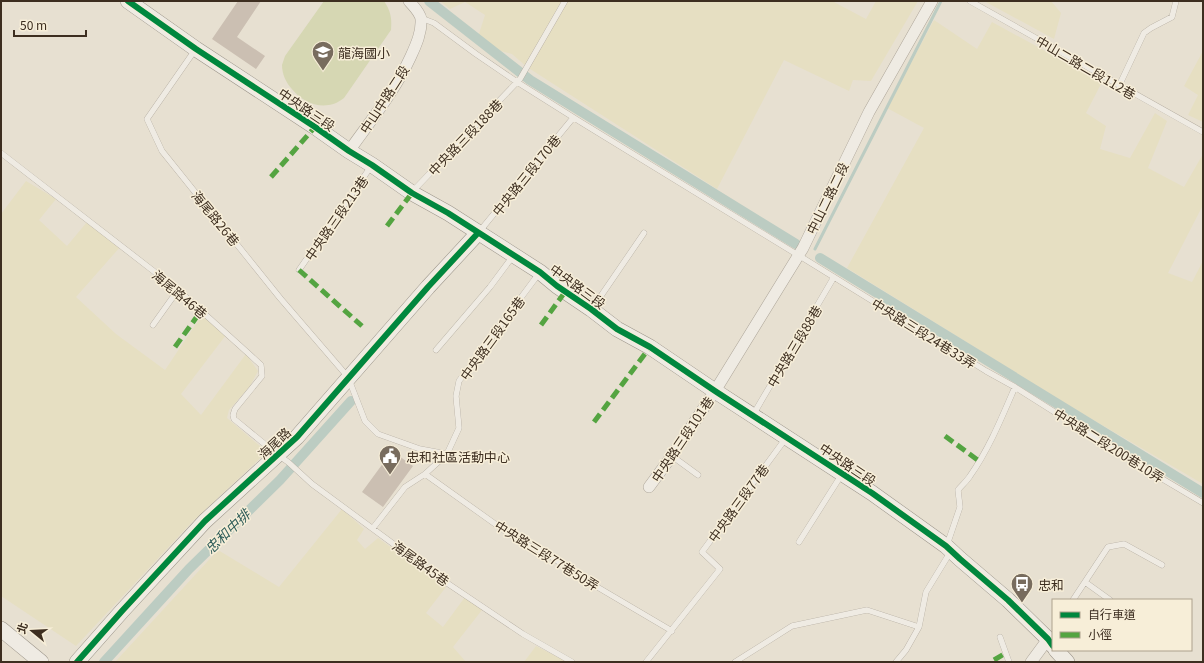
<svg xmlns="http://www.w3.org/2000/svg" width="1204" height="663" font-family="Georgia,'Noto Sans TC',serif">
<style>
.farmland{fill:#e6dfc2}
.green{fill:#d6d7b3}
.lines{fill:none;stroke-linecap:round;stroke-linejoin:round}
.stream{stroke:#bcccc2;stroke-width:3}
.canal{stroke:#bcccc2;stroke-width:10}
.building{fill:#cbbfb2}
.lane-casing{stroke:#ada599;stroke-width:6}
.street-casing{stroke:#ada599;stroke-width:12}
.secondary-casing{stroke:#9c958a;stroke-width:16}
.lane{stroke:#efebe3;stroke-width:5.5}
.street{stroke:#efebe3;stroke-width:11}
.secondary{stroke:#efebe3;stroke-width:15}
.quiet{stroke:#54a441;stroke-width:5;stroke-dasharray:10 5;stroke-linecap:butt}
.cycleway-casing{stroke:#f7eed8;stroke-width:8}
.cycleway{stroke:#00873e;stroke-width:6}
.labels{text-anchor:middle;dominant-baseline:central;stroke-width:3;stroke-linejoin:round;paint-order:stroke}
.poi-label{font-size:13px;fill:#3d2e20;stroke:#f7eed8;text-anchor:start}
.street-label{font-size:13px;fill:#3d2e20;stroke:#f7eed8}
.water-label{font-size:14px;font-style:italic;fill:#2f5d5a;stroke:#f7eed8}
</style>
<rect width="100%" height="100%" fill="#e7e0d1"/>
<!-- farmland -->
<path class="farmland" d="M440,1H832L866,19L876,1H918L871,81L853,80L849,91L784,60L717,189L527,67L512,54L497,50L478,37L485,15L465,2L450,9Z
M984,1H1051L1061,13L1054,39Z
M934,20L977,49L992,22L1102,82L1086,113L1106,126L1100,149L1130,158L1155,113L1167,121L1148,168L1184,187L1203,154V205L1168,273L1192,282L1203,261V484L1073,408L847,268L924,128L887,108Z
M1203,51V122L1188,115L1198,95L1184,86Z
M26,181L56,199L39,220L67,246L87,222L121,246L76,297L116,334L165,370L202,315L226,335L181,394L201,415L246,354L258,371L250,386L229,410L227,418L267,452L193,521L76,646L1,596V214Z
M342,509L364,529L357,540L365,549L378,538L446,587L426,613L443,627L465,597L482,610L453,647L466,662H115L218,550L279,587Z
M536,646L567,662H524Z"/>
<!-- green -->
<path class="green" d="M324,1H384C391,11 392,19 391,30L344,98C327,112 304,105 291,88C286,82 282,74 282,65C283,62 284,59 285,56Z"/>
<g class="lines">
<!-- stream -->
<path class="stream" d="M815,249L941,1"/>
<!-- canal -->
<path class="canal" d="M429,1L530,80L796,244
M820,258L1203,493
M104,662L189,569L280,480L351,401"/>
</g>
<!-- building -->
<path class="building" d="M238,1H261L237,37L265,56L256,69L212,39Z
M392,451L413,466L383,507L362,492Z"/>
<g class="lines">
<!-- lane casing -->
<g class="lane-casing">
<path id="lane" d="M970,1L1203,132
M421,18L434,23L476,54L517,82L579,121L798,255L986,371L1015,387L1132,461L1203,503
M195,50L147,119L162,151L280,298L348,377L365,421L378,434L420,449L447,454
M1119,86L1144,33L1151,28L1172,17L1176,1
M1,153L178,290L248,353L261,365L262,376L235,409L233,415L234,419L278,455L288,462L312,484L441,579L523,634L572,662
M412,192L520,79L565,1
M479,232L573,118
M299,270L372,165
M592,309L644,233
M153,325L178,290
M436,350L490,287L513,256
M753,415L834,277
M672,456L698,475
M425,474L519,541L549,555L582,578L672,631
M373,528L405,487L425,474L447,454L459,428L456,396L459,381L540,272
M799,542L842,474
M947,545L960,507L958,490C962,485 967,481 970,476C989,449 1002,417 1015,387
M1085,582L1110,600
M1073,600L1108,547L1124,544L1162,565
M1000,637L1009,662
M646,662L720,569L702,552L786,438
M735,662L792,626L867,610L919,627
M896,662L906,650L919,627L926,592L951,551"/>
</g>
<!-- street casing -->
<g class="street-casing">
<path id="street" d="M349,151C371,120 395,91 411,56C416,45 422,32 421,19C420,12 413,6 409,1
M649,487L671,457L715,391L803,248L869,112L932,1
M1031,662L1048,639"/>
</g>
<!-- secondary casing -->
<g class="secondary-casing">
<path id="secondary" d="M128,1L196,49L315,127L349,151L372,165L412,193L448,213L540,272L557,286L591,309L617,329L650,347L715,391L872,493L946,546L960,559L1008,600L1048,639L1053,646
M1,629L41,662
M1056,650L1067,662
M77,662L122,611L205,521L297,437L428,287L478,233"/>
</g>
<!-- lane -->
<use href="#lane" class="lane"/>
<!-- street -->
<use href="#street" class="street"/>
<!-- secondary -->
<use href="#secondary" class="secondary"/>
<!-- quiet -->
<path class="quiet" d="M271,177L315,127
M387,226L412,193
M299,270L362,326
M541,325L565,292
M175,347L201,311
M594,422L650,347
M945,436L979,461
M994,660L1006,653"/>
<!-- cycleway casing -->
<g class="cycleway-casing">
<path id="cycleway" d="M128,1L196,49L315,127L349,151L372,165L412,193L448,213L540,272L557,286L591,309L617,329L650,347L715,391L872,493L946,546L960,559L1008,600L1048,639L1053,646
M77,662L122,611L205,521L297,437L428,287L478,233"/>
</g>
<!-- cycleway -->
<use href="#cycleway" class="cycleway"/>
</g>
<!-- icons -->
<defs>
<g id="school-pin" transform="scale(1.15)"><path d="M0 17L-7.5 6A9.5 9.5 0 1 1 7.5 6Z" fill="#786c5e" stroke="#f7eed8"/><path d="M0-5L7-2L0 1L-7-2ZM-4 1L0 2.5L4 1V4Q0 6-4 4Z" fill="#fff"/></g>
<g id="civic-pin" transform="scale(1.15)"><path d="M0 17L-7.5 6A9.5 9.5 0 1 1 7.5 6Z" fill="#786c5e" stroke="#f7eed8"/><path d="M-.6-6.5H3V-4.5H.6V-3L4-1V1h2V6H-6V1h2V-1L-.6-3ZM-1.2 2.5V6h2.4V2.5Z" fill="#fff"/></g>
<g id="bus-pin" transform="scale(1.15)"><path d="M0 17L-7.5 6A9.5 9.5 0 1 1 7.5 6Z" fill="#786c5e" stroke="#f7eed8"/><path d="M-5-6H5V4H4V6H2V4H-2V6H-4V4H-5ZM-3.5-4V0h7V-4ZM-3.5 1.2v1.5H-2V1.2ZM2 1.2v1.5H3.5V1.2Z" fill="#fff"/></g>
</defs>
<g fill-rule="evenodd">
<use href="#school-pin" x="323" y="52"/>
<use href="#civic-pin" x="390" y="456"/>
<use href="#bus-pin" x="1022" y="584"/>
</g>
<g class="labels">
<!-- poi labels -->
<g class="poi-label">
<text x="338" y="52">龍海國小</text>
<text x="406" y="456">忠和社區活動中心</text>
<text x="1038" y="584">忠和</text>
</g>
<!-- street labels -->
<g class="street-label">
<text transform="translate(1086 67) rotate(30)">中山二路二段112巷</text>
<text transform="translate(384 99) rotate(-57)">中山中路二段</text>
<text transform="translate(307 109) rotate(34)">中央路三段</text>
<text transform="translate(465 137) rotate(-46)">中央路三段188巷</text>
<text transform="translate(526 175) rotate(-51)">中央路三段170巷</text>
<text transform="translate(827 198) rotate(-64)">中山二路二段</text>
<text transform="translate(216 218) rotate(51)">海尾路26巷</text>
<text transform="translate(336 218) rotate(-55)">中央路三段213巷</text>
<text transform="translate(578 286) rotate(36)">中央路三段</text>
<text transform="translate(180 294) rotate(40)">海尾路46巷</text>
<text transform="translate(924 333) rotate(32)">中央路三段24巷33弄</text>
<text transform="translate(492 338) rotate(-54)">中央路三段165巷</text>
<text transform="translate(794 346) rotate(-59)">中央路三段88巷</text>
<text transform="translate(682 439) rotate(-56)">中央路三段101巷</text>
<text transform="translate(274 443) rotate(-43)">海尾路</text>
<text transform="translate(1109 445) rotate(32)">中央路二段200巷10弄</text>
<text transform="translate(848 464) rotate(34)">中央路三段</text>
<text transform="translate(738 503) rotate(-54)">中央路三段77巷</text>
<text transform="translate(547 555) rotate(32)">中央路三段77巷50弄</text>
<text transform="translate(421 563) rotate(36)">海尾路45巷</text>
</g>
<!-- water labels -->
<g class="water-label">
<text transform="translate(227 531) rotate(-44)">忠和中排</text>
</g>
</g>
<!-- border -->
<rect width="1204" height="663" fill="none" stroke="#3d2e20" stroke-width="4"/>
<!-- legend -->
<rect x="1052" y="599" width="140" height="52" fill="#f7eed8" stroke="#ada18e"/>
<rect x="1060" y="612" width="20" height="6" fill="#00873e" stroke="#ada18e"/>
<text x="1088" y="619" font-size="12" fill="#3d2e20">自行車道</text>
<rect x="1060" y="632" width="20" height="6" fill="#54a441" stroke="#ada18e"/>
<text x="1088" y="639" font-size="12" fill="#3d2e20">小徑</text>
<!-- north arrow -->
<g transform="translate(32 631) rotate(288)" stroke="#f7eed8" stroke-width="3" paint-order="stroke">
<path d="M0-3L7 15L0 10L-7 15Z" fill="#3d2e20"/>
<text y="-6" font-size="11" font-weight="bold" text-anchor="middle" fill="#3d2e20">北</text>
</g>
<!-- scale -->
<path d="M14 30v6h72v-6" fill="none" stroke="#3d2e20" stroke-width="2"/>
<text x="20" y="30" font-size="12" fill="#3d2e20" stroke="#f7eed8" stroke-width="3" paint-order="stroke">50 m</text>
</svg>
